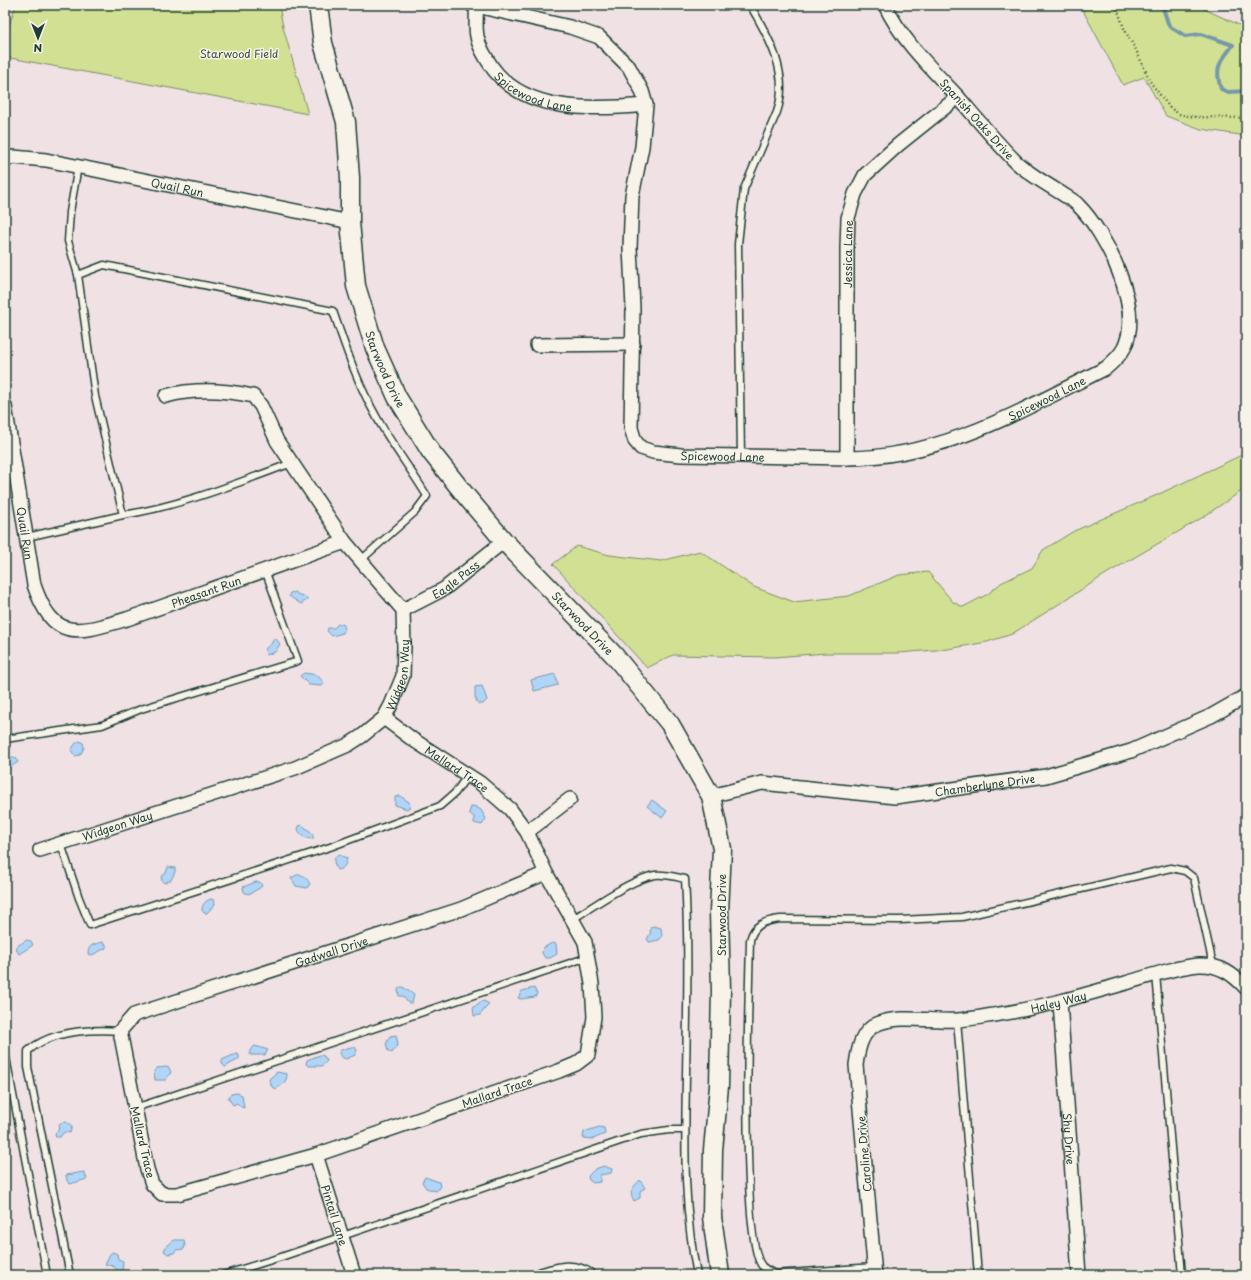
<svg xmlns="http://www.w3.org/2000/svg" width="1251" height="1280" font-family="'Playpen Sans',sans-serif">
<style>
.green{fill:#d2e093;stroke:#788e64}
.water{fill:#b0d5f9;stroke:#7698aa}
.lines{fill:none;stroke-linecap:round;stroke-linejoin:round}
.stream{stroke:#7698aa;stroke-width:4}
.lane-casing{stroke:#1f3d34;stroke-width:9}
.street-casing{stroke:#1f3d34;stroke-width:16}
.secondary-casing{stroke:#1f3d34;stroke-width:21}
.path{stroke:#1f3d34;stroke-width:2.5;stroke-dasharray:1 3;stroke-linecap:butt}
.lane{stroke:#f7f3e8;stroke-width:6}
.street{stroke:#f7f3e8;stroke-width:13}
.secondary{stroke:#f7f3e8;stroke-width:18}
.labels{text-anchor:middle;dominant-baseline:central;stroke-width:3;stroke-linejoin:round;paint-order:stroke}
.park-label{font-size:11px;fill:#3a5542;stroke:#f7f3e8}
.street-label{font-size:11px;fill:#1f3d34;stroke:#f7f3e8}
</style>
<rect width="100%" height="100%" fill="#f0e1e5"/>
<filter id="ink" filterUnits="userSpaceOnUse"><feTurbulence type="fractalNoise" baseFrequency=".025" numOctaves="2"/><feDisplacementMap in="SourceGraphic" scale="8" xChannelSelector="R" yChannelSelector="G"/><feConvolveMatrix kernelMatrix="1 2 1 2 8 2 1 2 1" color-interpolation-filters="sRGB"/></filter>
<g filter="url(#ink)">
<!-- green -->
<path class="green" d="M16,5H279L283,27L308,114L5,57V37Z
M1080,5H1195L1246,28V136L1201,129L1166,116L1144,77L1123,85Z
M1246,453V488L1200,519L1106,574L1012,634L987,642L948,649L898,653H826L774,657L673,655L647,668L553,564L577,546L609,555L661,561L700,551L754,587L794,602L849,596L899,575L928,572L953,602L963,607L988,594L1001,583L1032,568L1043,550L1074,531L1157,495Z"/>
<!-- water -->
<path class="water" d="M295,592L299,595L304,596L308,599L301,604L289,596L290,593Z
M338,624H343L345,628L343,633L332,636L327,631L328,628H334Z
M273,639H276L280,644L275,652L266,655L265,649L272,643Z
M304,673L317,675L324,683L322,686L309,685L300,676Z
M555,674L558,685L534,691L531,680Z
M482,686L487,700L483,704H478L475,697V687Z
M80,741L83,743L84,748L80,755L75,756L71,750L76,743Z
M13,757L16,758L18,762L9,768H5V759Z
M400,796L409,802L410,807L407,809L395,805V797Z
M652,800L667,811L662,818L647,806Z
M474,806L481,810L486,819L482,825L474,823V817L469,813L471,807Z
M302,825C307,830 314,831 313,839C306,839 300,835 298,829L299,826Z
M339,855L347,858C346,865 344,869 337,870L334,862L335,857Z
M168,867L175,868V872L171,880L164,883L162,881L161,877L166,873Z
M299,874C305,876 307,879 310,884L307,888L296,886L291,878Z
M256,882H260L262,886C259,889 251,893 248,894L244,892L243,887Z
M210,899L214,900L215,904L207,913H204L202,910C202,905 204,902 210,899Z
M654,926L661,928L662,937L659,940L649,942L647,939L650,934L651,927Z
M27,940L31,941L33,945L19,954L16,949L17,946Z
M102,942L106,944V948L92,955L88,954C88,944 94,945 102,942Z
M552,943L556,944L557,954L550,958H545L542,953L543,948Z
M400,987H403L414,995L412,1003H408L403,996H399L398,989Z
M534,988L537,994L535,997L521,999L518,998L522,991Z
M484,1001L489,1004L480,1015L474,1016L473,1008L480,1002Z
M396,1035L398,1044L392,1053L388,1051L386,1044L390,1036Z
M255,1046L268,1050L265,1055H250V1050Z
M351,1047H355L357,1050L355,1055L346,1059L341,1057L339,1053L341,1050Z
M236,1054L239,1055V1059L225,1067L222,1064V1060Z
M320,1055L324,1056L327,1061L322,1066H309L306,1064L307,1060Z
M166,1067L169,1068L171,1072L166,1080H155L154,1071L157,1068Z
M277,1072L287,1074C287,1082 282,1085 276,1089L272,1087L269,1079Z
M237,1093L242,1095L244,1108L241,1107L237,1103L233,1105L228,1098L231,1094Z
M66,1122L72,1126L70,1133L64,1132L60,1137H56L55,1133L58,1131L60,1123Z
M599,1127L604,1128L605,1134L593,1139L583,1138L584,1132Z
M604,1166L612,1169L611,1173L600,1175V1182L593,1183L589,1180L588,1176L595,1169Z
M84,1172L87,1179L70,1184L67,1181L66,1175Z
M425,1177L439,1182L440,1188L436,1191L426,1188L422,1182Z
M640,1180L645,1188L640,1191V1198L634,1201C628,1190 633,1188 640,1180Z
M174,1240H184L185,1246L184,1249L176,1250L174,1253L168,1254L164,1251L165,1248Z
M113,1252L117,1254L118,1259L123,1261L122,1272L119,1273L115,1267L105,1264L110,1254Z"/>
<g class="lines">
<!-- stream -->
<path class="stream" d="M1162,5L1169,26L1185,36L1201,34L1233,45C1220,62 1214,67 1221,89L1228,92L1246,91"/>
<!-- lane casing -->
<g class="lane-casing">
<path id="lane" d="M78,166L70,212L68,241L78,275L95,396L123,515C181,506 237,483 292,463
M78,275L104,265L333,311C345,346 358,385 376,416C391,444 411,469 427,496L415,512L361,560
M741,456L738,244L744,189L777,112C790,74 769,37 750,5
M27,537L123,515
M5,739L102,725L141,709L298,661L265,570
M61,844L79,898L90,925L330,847L440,806L455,793L468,775
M573,919C593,906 632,879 655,875C665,874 676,877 685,879C689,945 687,1010 686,1076C685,1144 683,1207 697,1275
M1156,974L1182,1275
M957,1020L978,1275
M5,1052L47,1275
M135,1108L588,957
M874,1267L775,1274C771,1272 765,1269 762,1266C740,1241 749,987 750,940C754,924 765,921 780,919L900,920L962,917L1171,868L1185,871L1194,878L1213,965
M70,1275L28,1067V1051C52,1030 90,1029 120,1031
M223,1275L281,1257L641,1134L669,1130H684"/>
</g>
<!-- street casing -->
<g class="street-casing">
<g id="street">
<path id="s1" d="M472,5L570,27L599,37L629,67L642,91L646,105L642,147L632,196L630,248L633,308L631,428L635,441L641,448L653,452L681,455L847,458C942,458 1024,409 1106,368C1113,362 1120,356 1124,348C1144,308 1106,233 1078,205C1074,200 1066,197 1061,193C1046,184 1029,174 1016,162C995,141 977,119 958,97C931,68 902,41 885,5"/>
<path id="s2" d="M476,6C477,16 475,27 477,36C478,45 484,54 488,61C519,114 593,110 646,105"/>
<path id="s3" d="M5,160L13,157L46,160L350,222"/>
<path d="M537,345L633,344"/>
<path id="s4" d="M5,406L34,585C54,643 78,633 127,619L345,542"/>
<path id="s5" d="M847,458V248L848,218L855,194L865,175L898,145L958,97"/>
<path id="s6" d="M403,610L444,589L504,541"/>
<path id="s7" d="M384,718L412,739L480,783L510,809L527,832L546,873L585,942L592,984L594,1017L588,1055L576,1064L559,1071L316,1155L177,1194H162L152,1184L147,1169L120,1031L134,1015L461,909L546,873"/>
<path id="s8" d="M711,796L762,783L895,797L1046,776L1131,751L1211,716L1246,696"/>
<path d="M527,832L570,799"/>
<path id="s9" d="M40,850L295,768L348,745L362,736L384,718L391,705L403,676L404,647L403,610L345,542L277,441L261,406L253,396C224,390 195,388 166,396"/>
<path id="s10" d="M1060,1002L1079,1275"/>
<path id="s11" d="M316,1155L354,1275"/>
<path d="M541,1275C558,1270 572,1265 588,1275"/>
<path id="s12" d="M875,1275L856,1065C858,1050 861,1031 877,1024C899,1014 934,1022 958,1020C972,1019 986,1016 1000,1014C1043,1007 1084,995 1126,983C1150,976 1175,967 1199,965C1219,964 1233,974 1246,988"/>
</g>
</g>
<!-- secondary casing -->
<g class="secondary-casing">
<g id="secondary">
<path id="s13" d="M318,5L323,43L346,122L350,178V222L356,286L375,348L397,397L431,452L466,496L504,541L614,655L670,724L711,796L722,849L719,912L721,990L719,1086L713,1150L712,1217L720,1275"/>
</g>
</g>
<!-- path -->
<path class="path" d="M1116,5L1125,31L1135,48L1151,83L1170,108L1181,115L1196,117L1246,118"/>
<!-- lane -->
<use href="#lane" class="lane"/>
<!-- street -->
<use href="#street" class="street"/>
<!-- secondary -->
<use href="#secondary" class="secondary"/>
</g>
</g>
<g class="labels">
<!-- park labels -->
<g class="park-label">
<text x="239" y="53">Starwood Field</text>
</g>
<!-- street labels -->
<g class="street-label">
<text stroke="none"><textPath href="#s2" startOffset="115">Spicewood Lane</textPath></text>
<text transform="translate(977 119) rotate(48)">Spanish Oaks Drive</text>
<text stroke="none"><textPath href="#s3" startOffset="176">Quail Run</textPath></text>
<text stroke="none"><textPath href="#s5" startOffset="204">Jessica Lane</textPath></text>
<text stroke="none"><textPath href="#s13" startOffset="373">Starwood Drive</textPath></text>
<text stroke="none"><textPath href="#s1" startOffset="980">Spicewood Lane</textPath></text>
<text stroke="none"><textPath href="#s1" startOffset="645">Spicewood Lane</textPath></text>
<text stroke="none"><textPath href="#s4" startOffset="129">Quail Run</textPath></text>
<text stroke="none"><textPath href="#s6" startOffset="61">Eagle Pass</textPath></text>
<text stroke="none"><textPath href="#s4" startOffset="383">Pheasant Run</textPath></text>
<text stroke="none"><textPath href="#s13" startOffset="697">Starwood Drive</textPath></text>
<text stroke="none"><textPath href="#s9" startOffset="417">Widgeon Way</textPath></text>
<text stroke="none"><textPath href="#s7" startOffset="89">Mallard Trace</textPath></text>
<text stroke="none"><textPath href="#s8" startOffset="277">Chamberlyne Drive</textPath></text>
<text stroke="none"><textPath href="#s9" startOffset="81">Widgeon Way</textPath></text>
<text transform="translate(721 915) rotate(-90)">Starwood Drive</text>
<text stroke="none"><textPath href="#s7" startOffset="1272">Gadwall Drive</textPath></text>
<text stroke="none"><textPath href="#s12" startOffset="443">Haley Way</textPath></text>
<text transform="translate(497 1092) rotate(-19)">Mallard Trace</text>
<text stroke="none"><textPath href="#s10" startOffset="137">Shy Drive</textPath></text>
<text transform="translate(143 1142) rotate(77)">Mallard Trace</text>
<text transform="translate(864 1154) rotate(-95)">Caroline Drive</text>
<text stroke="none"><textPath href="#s11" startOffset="63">Pintail Lane</textPath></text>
</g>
</g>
<!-- margin -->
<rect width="1251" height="1280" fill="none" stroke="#f7f3e8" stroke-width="20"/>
<rect x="10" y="10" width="1231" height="1260" fill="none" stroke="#1f3d34" stroke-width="1.5" filter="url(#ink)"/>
<!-- north arrow -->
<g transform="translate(38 38) rotate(180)" stroke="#f7f3e8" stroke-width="3" paint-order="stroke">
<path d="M0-3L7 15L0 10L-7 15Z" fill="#1f3d34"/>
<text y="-6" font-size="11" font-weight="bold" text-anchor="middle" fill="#1f3d34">N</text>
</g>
</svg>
